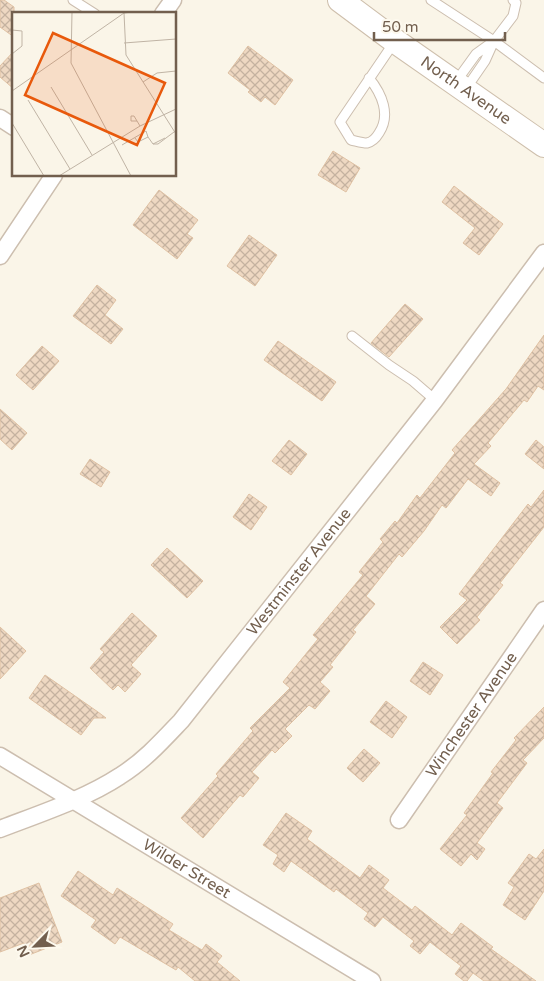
<svg xmlns="http://www.w3.org/2000/svg" width="544" height="981" font-family="'Varela Round',sans-serif">
<style>
.building{fill:url(#building-cross-hatch);stroke:#dfc1a3}
.lines{fill:none;stroke-linecap:round;stroke-linejoin:round}
.lane-casing{stroke:#ccbeaf;stroke-width:11}
.street-casing{stroke:#ccbeaf;stroke-width:19}
.secondary-casing{stroke:#cebfac;stroke-width:26}
.lane{stroke:#fff;stroke-width:9}
.street{stroke:#fff;stroke-width:16}
.secondary{stroke:#fff;stroke-width:24}
.labels{text-anchor:middle;dominant-baseline:central;stroke-width:4;stroke-linejoin:round;paint-order:stroke}
.street-label{font-size:16px;fill:#725f4e;stroke:#fdf9ee}
.inset-road{fill:none;stroke:#c0b4a5;stroke-width:1}
.view{fill:#e8590c;fill-opacity:0.15;stroke:#e8590c;stroke-width:2.5}
.inset-edge{fill:none;stroke:#725f4e;stroke-width:2.5}
</style>
<defs>
<pattern id="building-cross-hatch" width="8" height="8" patternUnits="userSpaceOnUse" patternTransform="scale(1.25)"><rect width="8" height="8" fill="#eed8c2"/><path d="M0 0l8 8M0 8l8-8" fill="none" stroke="#c5b2a0"/></pattern>
</defs>
<rect width="100%" height="100%" fill="#faf5e8"/>
<!-- building -->
<path class="building" d="M0,0H4L14,7V37L0,27Z
M248,46L293,80L275,105L265,97L261,102L248,92L250,90L228,73Z
M14,51V89L0,77V66Z
M333,151L360,168L346,192L318,175Z
M454,186L503,224L479,255L463,243L475,228L442,202Z
M159,190L198,220L187,234L193,238L177,259L133,225Z
M249,235L277,255L255,286L227,266Z
M97,285L116,300L105,315L123,329L111,344L73,316Z
M405,304L423,319L389,357L371,343Z
M544,335V390L538,386L527,402L524,400L488,443L491,446L474,464L500,483L491,496L468,479L446,508L442,505L424,531L402,557L399,554L366,596L375,604L353,630L356,632L330,665L333,667L320,682L330,691L315,709L309,705L285,729L292,736L275,753L272,750L252,772L259,778L243,797L240,795L203,838L181,818L218,776L216,774L253,731L250,728L290,688L283,682L318,639L313,635L363,575L359,572L383,542L380,539L395,521L397,523L417,495L420,498L455,453L452,450L506,389Z
M278,341L336,382L322,401L264,360Z
M42,346L59,361L33,390L16,375Z
M0,409L27,433L12,450L0,439Z
M289,440L307,454L291,475L272,461Z
M536,440L544,447V469L525,454Z
M90,459L110,472L101,487L80,474Z
M544,490V527L500,583L503,585L477,617L480,620L457,644L440,627L467,600L459,594L528,504L531,507Z
M249,494L267,507L251,530L233,517Z
M167,548L203,581L187,598L151,565Z
M132,613L157,636L131,665L141,674L125,692L118,685L113,690L90,668L104,652L100,649Z
M0,627L26,651L0,679Z
M423,662L443,675L430,695L410,681Z
M45,675L98,712L106,718H94L81,735L29,698Z
M386,701L407,717L392,738L370,722Z
M544,707V738L523,760L527,763L497,803L503,808L477,843L485,849L477,860L471,854L461,866L440,849L467,815L464,813L493,773L491,772L516,740L514,738Z
M364,749L380,763L363,782L347,768Z
M286,813L312,831L307,839L360,878L369,865L389,880L383,888L412,910L415,906L452,935L461,923L493,947L491,949L536,981H484L473,973L467,981H464L455,974L461,966L430,942L420,954L410,946L414,941L383,917L375,927L364,919L368,913L336,889L334,892L291,861L284,872L273,864L278,855L263,845Z
M544,849V891L525,920L503,905L514,887L508,883L529,854L536,859Z
M78,871L113,895L117,888L173,924L169,930L202,950L206,944L222,956L217,962L240,981H195L178,967L176,970L120,937L115,944L91,927L96,920L61,896Z
M39,883L62,942L29,955L24,943L0,952V898Z"/>
<g class="lines">
<!-- lane casing -->
<g class="lane-casing">
<path id="lane" d="M73,0L95,14
M431,0L494,41L544,78
M494,41L513,16L516,3L513,0
M369,78C382,94 391,115 379,133C376,138 372,142 367,143C362,143 356,141 351,140L340,122L395,41
M455,83L476,54L494,41L485,61L465,90
M352,336L389,365L413,381L435,400"/>
</g>
<!-- street casing -->
<g class="street-casing">
<g id="street">
<path d="M163,14L173,0"/>
<path d="M0,118L14,127"/>
<path d="M0,256L54,175"/>
<path id="s1" d="M0,756L372,981"/>
<path id="s2" d="M399,820L544,610"/>
<path id="s3" d="M0,829C39,814 85,799 120,776C144,761 162,741 181,721L435,400L544,253"/>
</g>
</g>
<!-- secondary casing -->
<g class="secondary-casing">
<g id="secondary">
<path id="s4" d="M340,0L395,41L544,145"/>
</g>
</g>
<!-- lane -->
<use href="#lane" class="lane"/>
<!-- street -->
<use href="#street" class="street"/>
<!-- secondary -->
<use href="#secondary" class="secondary"/>
</g>
<g class="labels">
<!-- street labels -->
<g class="street-label">
<text stroke="none"><textPath href="#s4" startOffset="155">North Avenue</textPath></text>
<text stroke="none"><textPath href="#s3" startOffset="404">Westminster Avenue</textPath></text>
<text stroke="none"><textPath href="#s2" startOffset="128">Winchester Avenue</textPath></text>
<text stroke="none"><textPath href="#s1" startOffset="218">Wilder Street</textPath></text>
</g>
</g>
<!-- overview -->
<g transform="translate(12 12)">
<rect width="164" height="164" fill="#faf5e8"/>
<path class="inset-road" d="M60,0L59,51L119,164M112,1L114,43L164,122M0,18L10,19V34L0,42M112,31L164,27M131,70L145,61L164,59M39,75L80,143M0,79L112,1L120,0M16,88L58,157M125,109H119V104H122L128,114M0,111L32,164M123,126L126,130L136,125L141,132M153,126L141,132H146L162,120M110,133L134,119L136,125M47,164L128,114L164,97"/>
<path class="view" d="M41,21L153,71L125,133L13,83Z"/>
<rect width="164" height="164" class="inset-edge"/>
</g>
<!-- north arrow -->
<g transform="translate(35 946) rotate(246)" stroke="#fdf9ee" stroke-width="4" paint-order="stroke">
<path d="M0-4L9 19L0 12L-9 19Z" fill="#725f4e"/>
<text y="-8" font-size="14" font-weight="bold" text-anchor="middle" fill="#725f4e">N</text>
</g>
<!-- scale -->
<path d="M374 32v8h131v-8" fill="none" stroke="#725f4e" stroke-width="2.5"/>
<text x="382" y="32" font-size="15" fill="#725f4e" stroke="#fdf9ee" stroke-width="4" paint-order="stroke">50 m</text>
</svg>
